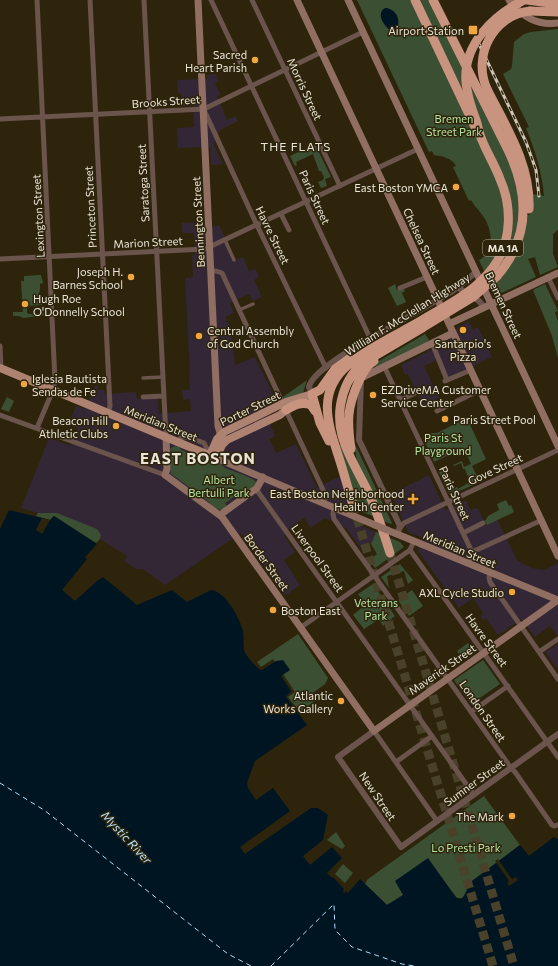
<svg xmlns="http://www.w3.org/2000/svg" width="558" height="966" font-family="Commissioner,sans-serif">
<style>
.commercial{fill:#342735}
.green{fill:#3b5033}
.water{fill:#001522}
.pier{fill:#2e240c}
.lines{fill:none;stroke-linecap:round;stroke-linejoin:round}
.ferry{stroke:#b0dff9;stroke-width:1;stroke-dasharray:5 4;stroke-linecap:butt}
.motorway-tunnel{stroke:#4a412a;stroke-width:9;stroke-dasharray:9 4.5;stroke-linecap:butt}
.pedestrian{stroke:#6a544c;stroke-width:3.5}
.minor{stroke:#6a544c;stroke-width:5}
.tertiary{stroke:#6a544c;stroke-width:6}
.secondary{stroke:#906e61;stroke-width:7}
.primary{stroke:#ae8271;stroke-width:8}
.motorway{stroke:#c9947f;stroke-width:9}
.rail-casing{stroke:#cdc6b7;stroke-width:3}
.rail{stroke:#2e240c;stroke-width:1.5;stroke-dasharray:4.5;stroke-linecap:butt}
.secondary-bridge{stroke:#906e61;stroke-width:7}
.motorway-bridge{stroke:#c9947f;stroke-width:9}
.poi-dot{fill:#f1a640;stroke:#2e240c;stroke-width:1.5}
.labels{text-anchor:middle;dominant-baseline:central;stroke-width:3;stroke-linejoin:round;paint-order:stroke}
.shield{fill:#2e240c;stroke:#b2aa99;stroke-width:1}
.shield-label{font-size:10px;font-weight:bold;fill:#eae4d6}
.poi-label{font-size:11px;fill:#eae4d6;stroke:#2e240c;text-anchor:end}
.street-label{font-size:11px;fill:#eae4d6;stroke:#2e240c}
.park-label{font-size:11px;fill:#b5e4a3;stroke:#2e240c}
.neighbourhood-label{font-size:12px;letter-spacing:1px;fill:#eae4d6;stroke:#2e240c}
.water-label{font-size:12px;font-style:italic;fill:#b0dff9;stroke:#2e240c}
.district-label{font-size:15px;font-weight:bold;letter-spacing:1px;fill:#eae4d6;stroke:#2e240c}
</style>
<rect width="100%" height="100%" fill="#2e240c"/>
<!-- commercial -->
<path class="commercial" d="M216,74L219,81L215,83L220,94L217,96L224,113L227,120L235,116L238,121L220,130L214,145L223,164L211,165L210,147L178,148L177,128L194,127L193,105L182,106L181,93H178L177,80L207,79V75Z
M204,222V228L214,227L219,225L224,235L226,245L233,261L243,257L249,271L255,269L259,277L254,280L262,297L253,301L249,294L230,303L234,313L225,317L230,327L229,329L234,348H233L235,365L255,357L276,400L269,404L271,426L275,436L269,439L276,453L296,444L317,488L341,476L353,522L376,532L371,544L369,542L361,548L346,528L325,518L311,528L304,518L291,527L284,536L295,552L284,560L300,585L285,596L241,533L165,585L143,569H136L124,561L127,556L100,539L101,535L57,513H38L21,508L49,438L71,446L78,428L68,424L76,406L85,409L95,386H98V390H104L105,394L136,392L137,399L158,398L159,414L191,411L190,399L183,400L182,390H190L189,374H190L185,278L193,277L192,255H195L194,233H182V223Z
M469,321L473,330L478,327L492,357L448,378L439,359L424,366L439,398L424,406L408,374L405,375L401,365L447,342L459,326Z
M429,475L445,510L466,500L470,510L476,508L478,509L486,525L497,519L517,560L520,562L531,568L545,570L558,563V636L550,626L535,637L522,619L498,635L486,618L483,620L480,616L483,613L473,598L459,608L418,551L421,537L408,532L391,494Z
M558,644V669L545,652Z"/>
<!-- green -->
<path class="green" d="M357,0H430L503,147L517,179L520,215H529L532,212V194L544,196C542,172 535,150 526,128L529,127L503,74L511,69L512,66L514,42L524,34L531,32L558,29V230L553,234V254L558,267L540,275L535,257L528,259L536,277L493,297L495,293L493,290H491L484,275L485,273L479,260C496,251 492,229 483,216C479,210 474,206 471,200L469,201L453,167L456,166C452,158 442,156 434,155L432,151L429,152Z
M315,144L331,177L325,179L327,186L321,188L318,182L323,180L324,177L321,171H319L313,154L296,162L297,165L295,166L290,156Z
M41,275L43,283L40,284V290L39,293L41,297L42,305L27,306V313C32,316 41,313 47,313V315L23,318L19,316H13V312H23L21,281H24V276Z
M395,284L397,290L403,287L405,291L402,293L406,302L397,306L388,288Z
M545,284L558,311L555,312L558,321V358L552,336L533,290Z
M425,334L429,340L427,342L376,367L374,364Z
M307,380L303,393L284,400L283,397Z
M7,397L14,401L9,412L1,409Z
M467,418L486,459L472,466L480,482L450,495L439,472L447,468V470L444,472L447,477L446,478L453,489L457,487L458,489L470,482L465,469H463L461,463L454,466L453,465L462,461L464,467L471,464L464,448L434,462L423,437L431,433H437Z
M354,442L392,523L391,524L383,521L357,462Z
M339,445H341L353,469L375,517L348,506H350Z
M175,446L179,447L181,450L201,458C207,457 221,463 225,468C232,471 252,477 256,482V485L247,493L244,490L225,503L227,507L222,510C217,510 210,505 207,500L171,474C170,470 170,451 171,448Z
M506,500L509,506L511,505L514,512L487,525L485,521L488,516L499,510L497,504Z
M38,513H57L97,529L101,535L100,539L96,543L54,516L50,520L36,516Z
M376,532L400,542L404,547L375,568L369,560L377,554L371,544Z
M400,564L413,580L408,584L404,571L387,576L389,588L381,577Z
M373,584L395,616L383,626L379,619L364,629L353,615L365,605L358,594Z
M412,590L423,606L409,616L398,600Z
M298,634L328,678L325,684L310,695L315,701L300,712L288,697L295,692L283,674L289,670L276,661L275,662L273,659L261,667L257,662Z
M468,643L469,645L471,644L476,651L468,657L464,652L460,655L457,651Z
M483,660L500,684L471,704L454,680Z
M484,796L520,845L472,881L463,898H457L428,859L403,895L387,905L365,884L368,879Z
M336,832L345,846L342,849L327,840Z
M343,864L353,873L345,883L335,874Z"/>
<!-- water -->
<path class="water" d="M385,8C396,8 403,22 395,30H390C383,25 376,13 385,8Z
M9,510L50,520L54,516L97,544L85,557L87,559L62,590L75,601L98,580L103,577L137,605L172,590L187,602L211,590C225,591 240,618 243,631C244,637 243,644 244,650C245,655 257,669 262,670L276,661L283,660L290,670L281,676L291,691L286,697L307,725L255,761L247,783L248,788L256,800L273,788L290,811L240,847L245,854L311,808H318L328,815L323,840L303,856L310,865L332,847L342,858L327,873L332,878L333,877L344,889L343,891L344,893L346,891L348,893L360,879L387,905L403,895L395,881L428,858L454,895L457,898L461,899C467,895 466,886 472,881L520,845L529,856L554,837L558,839V966H0V529Z"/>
<!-- pier -->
<path class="pier" d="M42,518L50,520L42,534L36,530Z
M498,859L512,879L516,877L518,880L509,886L507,883L509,881L495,861Z"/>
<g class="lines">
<!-- ferry -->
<path class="ferry" d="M0,783L44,810L228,954L251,966
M271,966L334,904L335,930L352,947L402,964L414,966"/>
<!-- motorway-tunnel -->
<path class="motorway-tunnel" d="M353,505L493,966
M390,553L514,966"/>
<!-- pedestrian -->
<path class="pedestrian" d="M225,240L234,260
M239,310L253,304
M250,334L261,330
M143,378L163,377"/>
<!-- minor -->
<path class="minor" d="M90,0L110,406L108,413
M144,0L166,437
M211,0L370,338
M252,0L340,186
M205,112L255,221L326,368
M0,119L204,109L363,32
M281,214L289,230
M0,259L205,249L418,149
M211,271H216L222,273L324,492L325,498L324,503
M548,277L558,298
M400,288L427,277
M432,343L447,380
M0,346L1,368
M384,366L472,552L469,564
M445,381L471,370
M143,397L164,396
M400,400L424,389
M437,411L480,390
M0,415L165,475
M37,428L53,390L55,381L37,0
M179,442L181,437H188L204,443L210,455
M256,489L474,795
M334,508L333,514L334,519L511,768L515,772L552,825L554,826L558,825
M400,528L404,523L558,450
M463,533L483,523
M410,550L558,757
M472,552L542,520
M490,573L489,578L490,582L558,679
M300,628L410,550L414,541
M539,652L558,639
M471,712L508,686
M374,731L437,821
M396,762L432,736"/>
<!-- tertiary -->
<path class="tertiary" d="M457,287L479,301L484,307
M361,379L359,440L399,524L400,527L397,534
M312,394L309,387C312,369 370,339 387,329C408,317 430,304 451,292L462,284L476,272
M374,731L338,757L401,847L558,734"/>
<!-- secondary -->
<path class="secondary" d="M198,0L218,426L220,433L224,438
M297,0L558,556
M348,0L558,446
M509,0C522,16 536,26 558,23
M449,324L558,273
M361,378L453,333
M166,437L167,469L165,475L222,517L374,731L558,600
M216,458L375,525
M220,515L257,488L263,477
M387,530L558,600"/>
<!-- primary -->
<path class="primary" d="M0,368L216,458L222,445L227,440L280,415L286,410
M210,455L217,439L224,432L286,402L312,394"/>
<!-- motorway -->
<path class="motorway" d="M415,0L475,127
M433,0L508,150C529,194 531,237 497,276
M527,0L558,4
M530,11L558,12
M487,89C506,127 531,165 529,209
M286,410C294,405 302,401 311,405L315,411
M329,441L320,423L312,394L320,390L335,369L349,359
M351,449C347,421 347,407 359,381C363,373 366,366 374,361
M353,505C348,489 344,473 339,458C328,424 316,392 348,365C368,348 396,335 419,322
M390,553C384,534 378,515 370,496C361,476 347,456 342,435C335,409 344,376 366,361L422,328"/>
<!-- rail casing -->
<g class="rail-casing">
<path id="rail" d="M478,42L526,142L536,170L539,196"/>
</g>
<!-- rail -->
<use href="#rail" class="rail"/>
<!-- secondary-bridge -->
<path class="secondary-bridge" d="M375,525L387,530"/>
<!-- motorway-bridge -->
<path class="motorway-bridge" d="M487,89C472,56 493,15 530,11
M419,322C445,306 476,292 494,266C512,241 512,206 500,179C495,165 487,153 482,140C479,134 478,126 476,120C471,107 467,95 466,82C463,44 493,16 524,0
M422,328L473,297L497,276"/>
</g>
<!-- markers -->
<g class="poi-dot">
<rect x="468" y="25" width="10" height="10" rx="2"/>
<circle cx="255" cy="60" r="4"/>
<circle cx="456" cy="187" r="4"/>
<circle cx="131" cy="277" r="4"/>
<circle cx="25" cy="304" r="4"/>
<circle cx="463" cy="330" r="4"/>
<circle cx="199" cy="336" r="4"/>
<circle cx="24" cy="384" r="4"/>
<circle cx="373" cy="395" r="4"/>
<circle cx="445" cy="419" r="4"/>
<circle cx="116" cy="426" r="4"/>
<path d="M411 493h4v4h4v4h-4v4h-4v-4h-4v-4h4z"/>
<circle cx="512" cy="592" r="4"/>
<circle cx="273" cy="610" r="4"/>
<circle cx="341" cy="701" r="4"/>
<circle cx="512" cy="816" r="4"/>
</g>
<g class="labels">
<!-- shield labels -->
<rect class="shield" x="483" y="240" width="40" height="16" rx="3"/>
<g class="shield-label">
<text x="503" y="248">MA 1A</text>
</g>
<!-- poi labels -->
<g class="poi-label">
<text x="464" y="30">Airport Station</text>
<text x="247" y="54">Sacred<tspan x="247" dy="13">Heart Parish</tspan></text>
<text x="448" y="187">East Boston YMCA</text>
<text x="123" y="271">Joseph H.<tspan x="123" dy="13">Barnes School</tspan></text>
<text x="33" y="298" text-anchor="start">Hugh Roe<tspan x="33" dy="13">O'Donnelly School</tspan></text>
<text x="207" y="330" text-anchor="start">Central Assembly<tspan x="207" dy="13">of God Church</tspan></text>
<text x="463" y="343" text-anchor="middle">Santarpio's<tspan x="463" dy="13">Pizza</tspan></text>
<text x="32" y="378" text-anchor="start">Iglesia Bautista<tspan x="32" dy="13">Sendas de Fe</tspan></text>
<text x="381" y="389" text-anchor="start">EZDriveMA Customer<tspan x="381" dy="13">Service Center</tspan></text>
<text x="453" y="419" text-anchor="start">Paris Street Pool</text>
<text x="108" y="420">Beacon Hill<tspan x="108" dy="13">Athletic Clubs</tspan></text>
<text x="404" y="493">East Boston Neighborhood<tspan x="404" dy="13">Health Center</tspan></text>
<text x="504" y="592">AXL Cycle Studio</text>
<text x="281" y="610" text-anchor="start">Boston East</text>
<text x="333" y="695">Atlantic<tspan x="333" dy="13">Works Gallery</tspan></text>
<text x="504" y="816">The Mark</text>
</g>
<!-- street labels -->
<g class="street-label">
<text transform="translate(305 89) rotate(65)">Morris Street</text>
<text transform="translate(166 101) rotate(-4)">Brooks Street</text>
<text transform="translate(143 183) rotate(-93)">Saratoga Street</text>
<text transform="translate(315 197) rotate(65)">Paris Street</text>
<text transform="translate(90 207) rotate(-93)">Princeton Street</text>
<text transform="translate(38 216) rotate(-93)">Lexington Street</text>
<text transform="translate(198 222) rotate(-93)">Bennington Street</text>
<text transform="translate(273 235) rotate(64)">Havre Street</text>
<text transform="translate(422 241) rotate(65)">Chelsea Street</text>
<text transform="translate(148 242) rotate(-3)">Marion Street</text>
<text transform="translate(504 305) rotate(65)">Bremen Street</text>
<text transform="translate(407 314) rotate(-32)">William F. McClellan Highway</text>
<text transform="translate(250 408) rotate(-26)">Porter Street</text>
<text transform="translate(161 423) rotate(22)">Meridian Street</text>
<text transform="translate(495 469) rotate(-25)">Gove Street</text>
<text transform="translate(455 493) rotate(65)">Paris Street</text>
<text transform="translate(460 549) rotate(23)">Meridian Street</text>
<text transform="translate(318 558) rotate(54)">Liverpool Street</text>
<text transform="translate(267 562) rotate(54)">Border Street</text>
<text transform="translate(487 640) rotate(54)">Havre Street</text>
<text transform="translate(442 669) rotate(-35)">Maverick Street</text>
<text transform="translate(483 711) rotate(55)">London Street</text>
<text transform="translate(474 782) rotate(-36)">Sumner Street</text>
<text transform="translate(378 796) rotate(56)">New Street</text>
</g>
<!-- park labels -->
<g class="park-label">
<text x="454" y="118">Bremen<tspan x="454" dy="13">Street Park</tspan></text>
<text x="443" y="437">Paris St<tspan x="443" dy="13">Playground</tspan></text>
<text x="219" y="479">Albert<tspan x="219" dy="13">Bertulli Park</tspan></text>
<text x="376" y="602">Veterans<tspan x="376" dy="13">Park</tspan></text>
<text x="466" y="847">Lo Presti Park</text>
</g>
<!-- neighbourhood labels -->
<g class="neighbourhood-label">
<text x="296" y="146">THE FLATS</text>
</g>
<!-- water labels -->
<g class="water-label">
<text transform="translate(127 837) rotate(47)">Mystic River</text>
</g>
<!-- district labels -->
<g class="district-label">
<text x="198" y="458">EAST BOSTON</text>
</g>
</g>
</svg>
